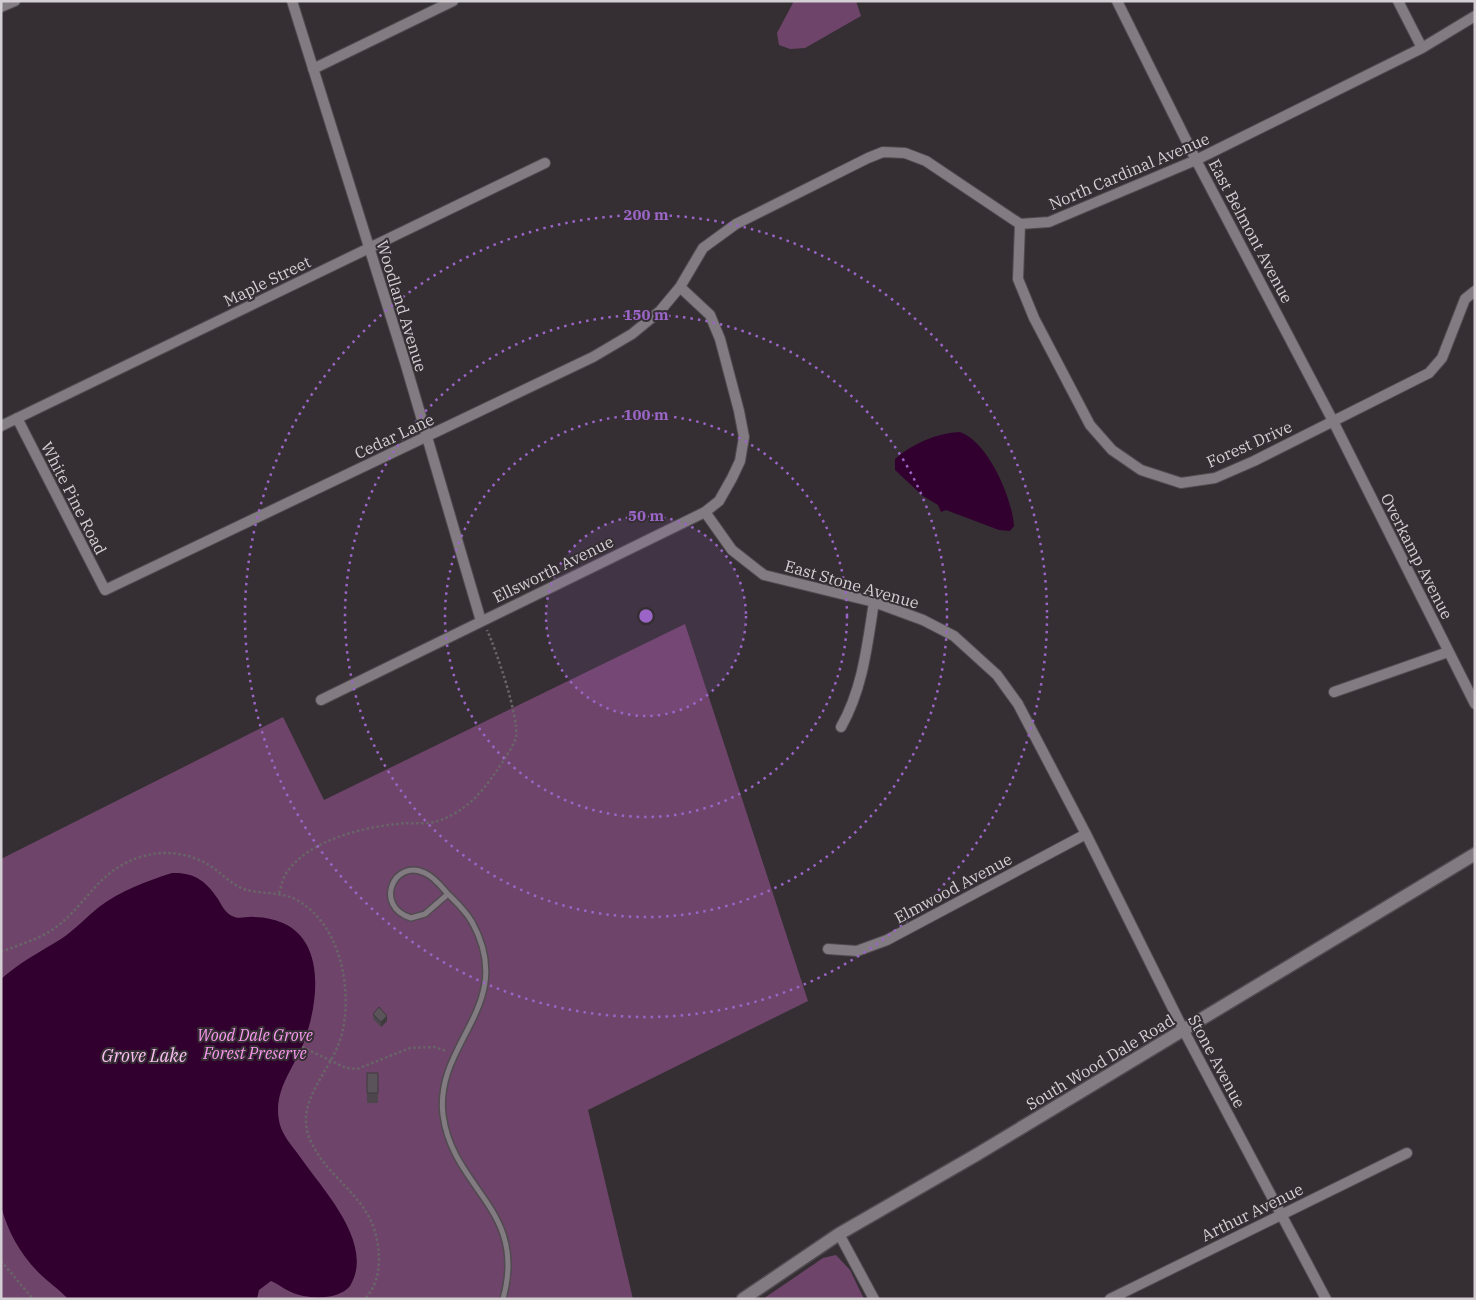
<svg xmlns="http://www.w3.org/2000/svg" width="1476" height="1300" font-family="'IBM Plex Serif',serif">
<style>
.green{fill:#6f446a}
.water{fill:#31002f}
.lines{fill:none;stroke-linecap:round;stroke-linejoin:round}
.lane-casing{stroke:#504b4f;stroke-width:8}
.street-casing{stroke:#504b4f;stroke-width:12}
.secondary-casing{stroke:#504b4f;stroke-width:15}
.path{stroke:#696468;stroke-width:2.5;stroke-dasharray:2.5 2.5;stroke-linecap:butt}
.lane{stroke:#827b81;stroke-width:5}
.street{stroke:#827b81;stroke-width:10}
.secondary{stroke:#827b81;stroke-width:12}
.wall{fill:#4d474d}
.shaded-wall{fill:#3f3a3e}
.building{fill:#5a5359;stroke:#3f3a3e}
.ring{fill:none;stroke:#9a65c6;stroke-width:2.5;stroke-dasharray:2.5 5}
.labels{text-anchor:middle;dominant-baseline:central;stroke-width:4;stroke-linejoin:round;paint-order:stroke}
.street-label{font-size:16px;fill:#d4cfd3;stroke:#352f34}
.park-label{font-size:16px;font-style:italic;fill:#fa98f0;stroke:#352f34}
.water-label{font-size:18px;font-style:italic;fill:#fbbff3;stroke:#352f34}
.centre{fill:#9a65c6;stroke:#352f34;stroke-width:2.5}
.ring-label{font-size:15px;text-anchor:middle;font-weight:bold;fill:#9a65c6;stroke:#352f34;stroke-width:4;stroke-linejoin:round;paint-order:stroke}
</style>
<rect width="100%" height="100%" fill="#352f34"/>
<!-- green -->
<path class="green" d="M794,1H856L861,16L805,48L790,49L779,45L777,33Z
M685,624L808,1001L588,1110L633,1299H1V859L283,717L324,800Z
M836,1255L850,1270L864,1299H763L823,1258Z"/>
<!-- water -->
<path class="water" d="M960,432C988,442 1012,497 1014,526L1010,531L999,530L946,510L941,512L938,505L923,496L895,470V459C913,443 937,433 960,432Z
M172,873C194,872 206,881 218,899C222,906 225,912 232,916C240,920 246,916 254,917C265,917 278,920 287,925C326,947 317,1005 305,1039C295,1069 271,1090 280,1125C283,1135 291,1145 298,1154C321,1188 376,1243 350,1286C339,1300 308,1300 291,1292C284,1289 278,1284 271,1281L259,1290L257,1299H68C59,1289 48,1282 39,1273C20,1254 8,1232 1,1206V979C20,962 40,952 61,939C75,930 86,917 99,907C120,891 147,881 172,873Z"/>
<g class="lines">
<!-- lane casing -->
<g class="lane-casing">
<path id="lane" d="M448,894L425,914L411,918C373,906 394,858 425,873C434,877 441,886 447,893C456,902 466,911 472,922C518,1005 434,1042 443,1115C453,1190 528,1209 503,1299"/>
</g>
<!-- street casing -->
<g class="street-casing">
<path id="street" d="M292,1L405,362L481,621
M1117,1L1196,160L1333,421L1475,704
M1398,1L1422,48
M1,7L15,1
M313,69L453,1
M1020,224L1018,279L1034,318L1090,425L1112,450L1141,470L1181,483L1215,478L1254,461L1429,373L1442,358L1465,299L1475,291
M17,418L105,590L593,357L632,334L660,311L680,287L703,248L736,224L868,158L883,152L905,153L926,161L1020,224L1049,222L1196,160L1422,48L1475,16
M1,426L545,163
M705,512L732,550L764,575L874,602L923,620L954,636L997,675L1018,704L1086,834L1184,1031L1326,1299
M1334,692L1448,652
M321,700L705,512L719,501L732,478L740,461L744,437L739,411L720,339L710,315L680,287
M841,727C863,688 867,646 874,602
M828,949L857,951L887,940L1086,834
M839,1234L874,1299
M1110,1299L1407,1153"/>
</g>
<!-- secondary casing -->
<g class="secondary-casing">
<path id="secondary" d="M743,1299L839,1234L976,1155L1475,854"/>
</g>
<!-- path -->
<path class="path" d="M279,893C281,888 282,881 285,875C306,841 360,828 396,824C410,822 425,825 438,821C470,810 486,787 504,760C508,753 514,745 516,737C519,716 496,650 487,630
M1,952C18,945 37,940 52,930C86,907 98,868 144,856C165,850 189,853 209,865C220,872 229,882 241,888C259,895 278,891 295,899C339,922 352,984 343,1029C336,1069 291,1100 311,1142C333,1187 378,1198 379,1259C379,1274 375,1288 365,1299
M302,1047L346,1068L357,1069L410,1048L434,1047L447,1051
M1,1261L33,1299"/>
<!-- lane -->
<use href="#lane" class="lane"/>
<!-- street -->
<use href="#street" class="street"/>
<!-- secondary -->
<use href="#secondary" class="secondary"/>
</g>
<!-- wall -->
<path class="wall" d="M373,1014L387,1021L381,1027L373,1019Z
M367,1073H378V1103H367Z"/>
<!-- shaded-wall -->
<path class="shaded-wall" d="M387,1016V1021L381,1027V1022Z"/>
<!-- building -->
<path class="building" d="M379,1007L387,1016L381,1022L373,1014Z
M367,1073H378V1093H367Z"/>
<!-- distance rings -->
<circle cx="646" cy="616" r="100" fill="#9a65c6" fill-opacity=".12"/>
<g class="ring">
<circle cx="646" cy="616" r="100"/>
<circle cx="646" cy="616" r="201"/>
<circle cx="646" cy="616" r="301"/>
<circle cx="646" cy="616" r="401"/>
</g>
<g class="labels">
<!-- street labels -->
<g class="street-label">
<text transform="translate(1129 171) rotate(-23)">North Cardinal Avenue</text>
<text transform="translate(1251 231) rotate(62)">East Belmont Avenue</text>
<text transform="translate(267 281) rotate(-26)">Maple Street</text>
<text transform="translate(402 306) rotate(73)">Woodland Avenue</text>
<text transform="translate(394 436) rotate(-25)">Cedar Lane</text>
<text transform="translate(1249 444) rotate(-24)">Forest Drive</text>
<text transform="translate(74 498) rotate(63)">White Pine Road</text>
<text transform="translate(1417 556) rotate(63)">Overkamp Avenue</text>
<text transform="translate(553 569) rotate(-26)">Ellsworth Avenue</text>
<text transform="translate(852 584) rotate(16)">East Stone Avenue</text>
<text transform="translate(953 888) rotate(-28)">Elmwood Avenue</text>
<text transform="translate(1217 1061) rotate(62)">Stone Avenue</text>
<text transform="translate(1100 1062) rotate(-31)">South Wood Dale Road</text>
<text transform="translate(1252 1212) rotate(-26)">Arthur Avenue</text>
</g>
<!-- park labels -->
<g class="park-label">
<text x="255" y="1035">Wood Dale Grove<tspan x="255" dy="18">Forest Preserve</tspan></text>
</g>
<!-- water labels -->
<g class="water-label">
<text x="144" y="1055">Grove Lake</text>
</g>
</g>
<circle cx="646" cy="616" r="8" class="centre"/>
<g class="ring-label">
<text x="646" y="220">200 m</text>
<text x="646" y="320">150 m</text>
<text x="646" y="420">100 m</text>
<text x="646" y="521">50 m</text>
</g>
<!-- border -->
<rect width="1476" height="1300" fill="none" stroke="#d4cfd3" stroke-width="5"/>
</svg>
